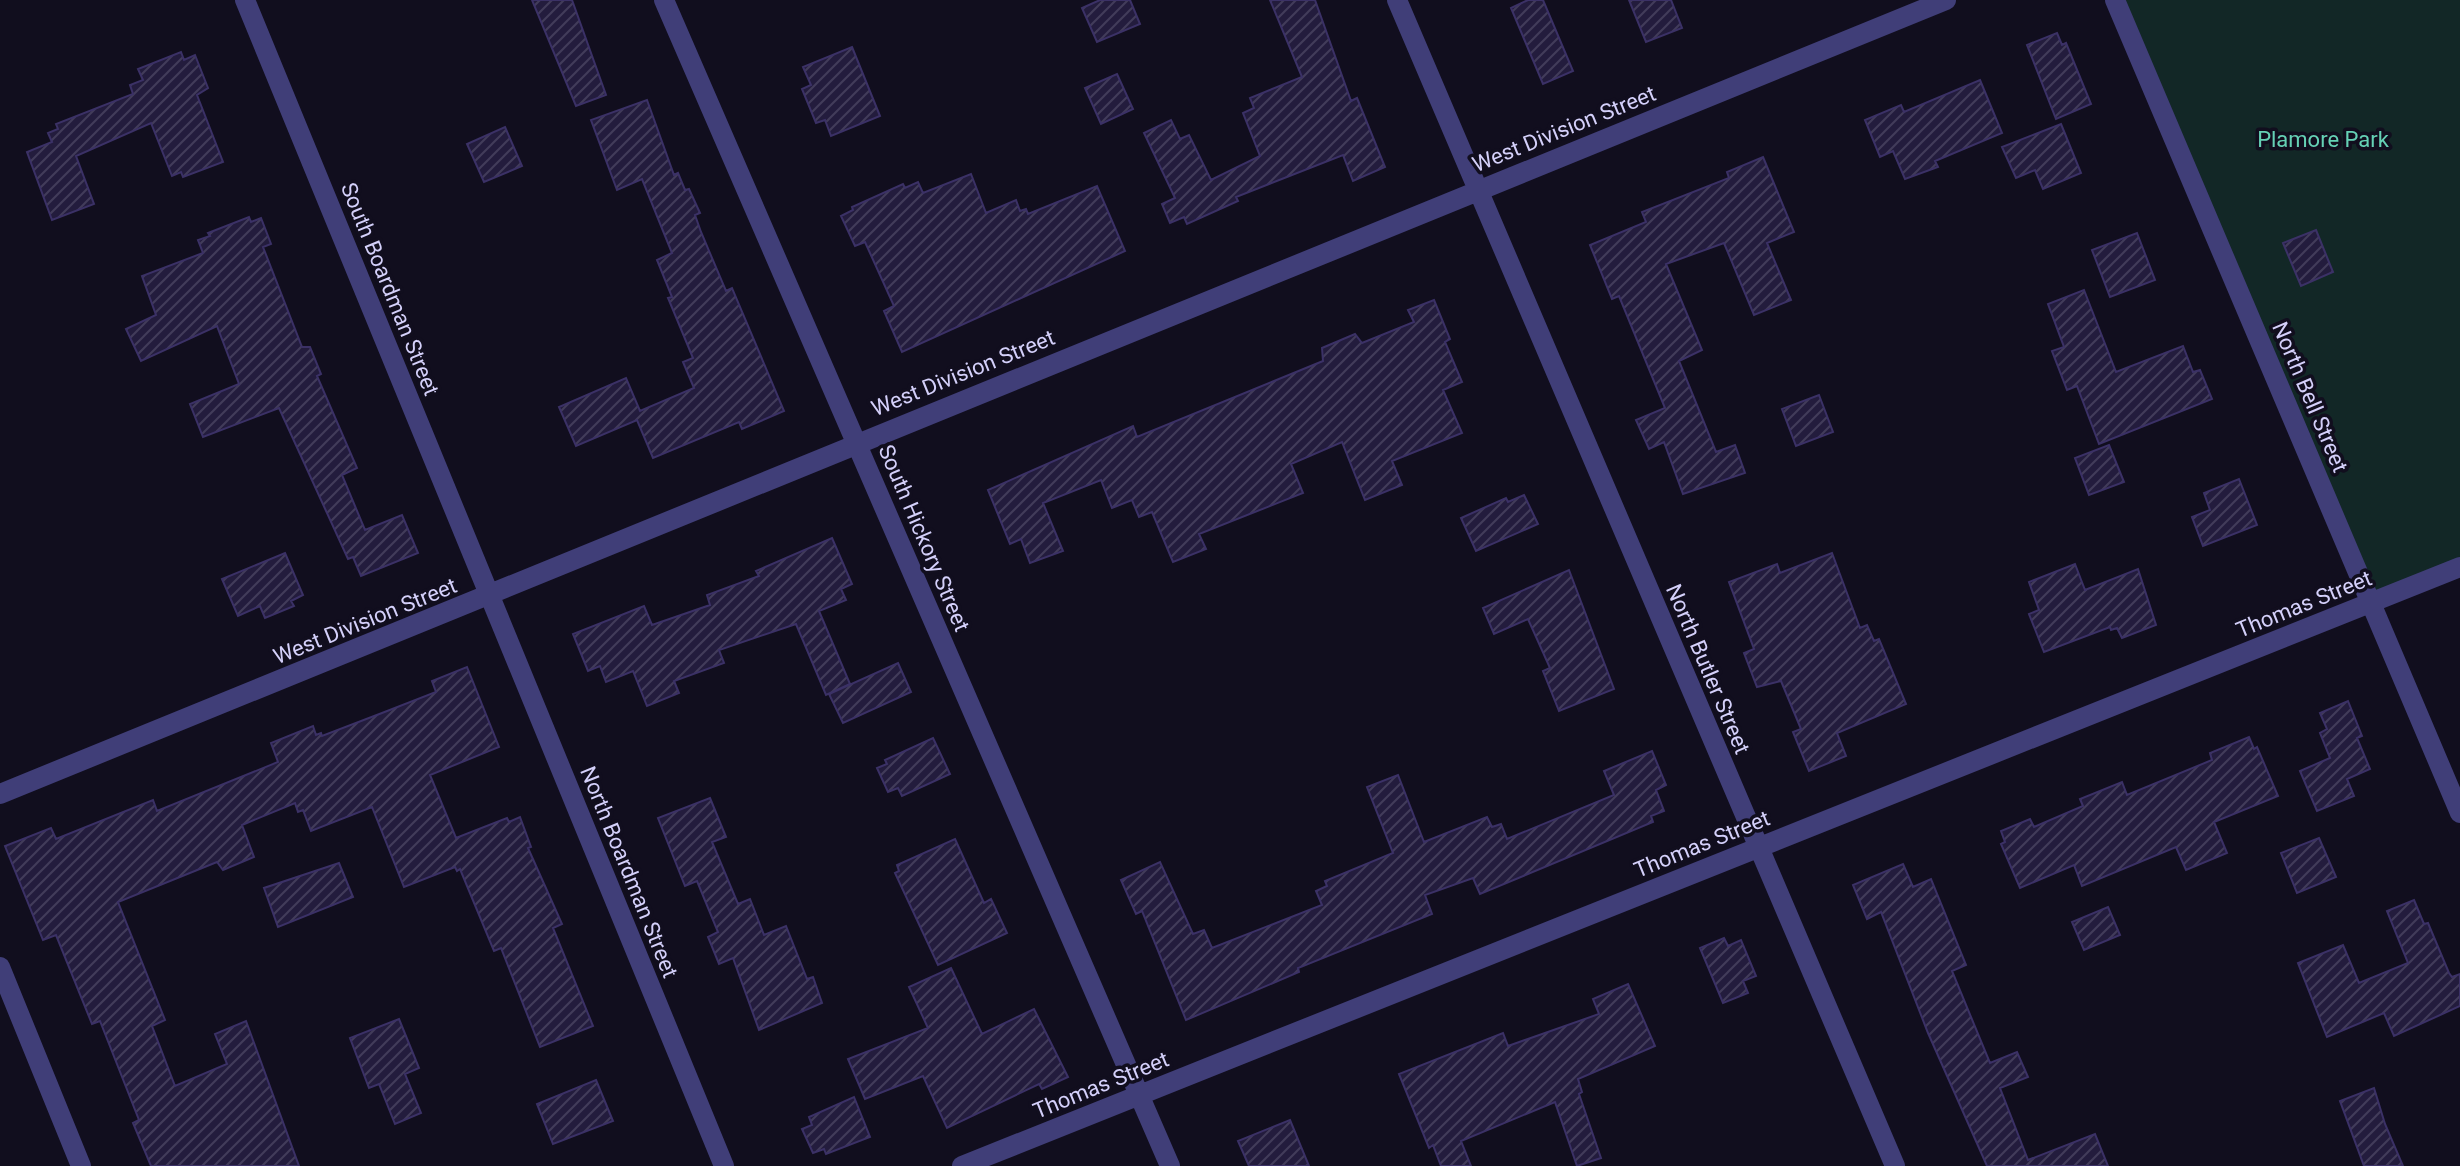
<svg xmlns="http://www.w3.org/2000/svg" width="2460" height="1166" font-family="Roboto,sans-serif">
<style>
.park{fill:#122726}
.building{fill:url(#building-hatch);stroke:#3b3166;stroke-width:2}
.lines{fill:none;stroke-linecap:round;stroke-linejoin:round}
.minor{stroke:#403e78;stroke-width:20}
.labels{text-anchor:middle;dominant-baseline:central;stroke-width:7;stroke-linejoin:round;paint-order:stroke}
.street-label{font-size:22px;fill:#d4d0fa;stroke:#110e1e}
.park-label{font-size:22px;fill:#65d1b5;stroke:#110e1e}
</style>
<defs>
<pattern id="building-hatch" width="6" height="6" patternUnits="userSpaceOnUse" patternTransform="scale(2)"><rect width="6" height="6" fill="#231c3d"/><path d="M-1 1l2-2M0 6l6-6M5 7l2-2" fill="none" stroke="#423c5a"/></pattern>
</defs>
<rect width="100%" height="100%" fill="#110e1e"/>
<!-- park -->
<path class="park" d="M2115,0H2460V567L2371,603Z"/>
<!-- building -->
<path class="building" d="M532,0H572L606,95L576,106Z
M1100,0H1130L1140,24L1097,42L1082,8Z
M1270,0H1315L1351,101L1357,98L1385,167L1353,181L1343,155L1236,197L1238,201L1187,224L1184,217L1170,223L1162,204L1175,198L1144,133L1171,120L1180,139L1189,135L1211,180L1260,156L1243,113L1254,108L1250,98L1302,77Z
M1528,0H1543L1573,71L1543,84L1511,8Z
M1629,0H1671L1682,28L1646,42Z
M2057,33L2062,45L2066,43L2091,104L2056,119L2027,45Z
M852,47L880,116L831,136L825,120L816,123L802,89L811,85L803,67Z
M181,52L184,60L195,55L208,88L197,95L223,162L183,177L181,172L172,176L151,123L76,156L94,204L52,220L27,152L52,142L48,133L58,129L56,124L133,94L130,85L143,80L138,69Z
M1117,74L1133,109L1101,124L1085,88Z
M1980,80L2002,133L1935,161L1938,167L1905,179L1893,151L1880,157L1865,120L1901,105L1904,112Z
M647,100L674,175L678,173L685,190L689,189L700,213L695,215L701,232L726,291L732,288L784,411L742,429L739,422L653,458L637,420L576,446L559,407L626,378L640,411L694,388L683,362L693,358L668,298L672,297L657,260L672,253L642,179L617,190L591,120Z
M2061,124L2081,173L2043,189L2035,170L2016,178L2002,147Z
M505,127L522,166L484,182L467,144Z
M1763,157L1794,232L1767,243L1791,300L1754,315L1724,243L1666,264L1702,350L1679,361L1716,452L1735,445L1745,473L1683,494L1664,442L1649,449L1636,420L1665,408L1619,296L1612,299L1590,245L1646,222L1642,212L1729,178L1727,172Z
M971,174L986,213L1016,200L1020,211L1026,209L1028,214L1097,186L1125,251L902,352L884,311L894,306L865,242L855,246L841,216L853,210L852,207L903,184L905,188L918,182L923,193Z
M249,217L251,222L261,218L271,244L263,247L302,347H310L321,374L317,376L357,468L342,475L365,530L402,515L418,553L361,576L353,557L348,559L279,408L203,437L190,404L239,384L217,326L141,361L126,329L156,315L142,276L203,253L198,240L210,236L208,233Z
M2316,230L2333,272L2301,286L2283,243Z
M2137,233L2155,280L2110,297L2092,250Z
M2084,290L2116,372L2183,346L2193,372L2200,370L2212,399L2099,444L2077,386L2067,390L2052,351L2064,347L2048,304Z
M1434,300L1450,339L1445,342L1462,382L1443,390L1462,433L1392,461L1402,485L1365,500L1342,442L1291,464L1303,493L1199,534L1206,549L1173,562L1152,512L1139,517L1132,500L1112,508L1101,480L1043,503L1063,551L1030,563L1021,539L1010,544L988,490L1133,426L1137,437L1323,361L1322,348L1355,334L1362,343L1414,322L1408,310Z
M1819,395L1833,432L1796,446L1782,409Z
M2109,445L2124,482L2089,495L2075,458Z
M2239,479L2257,525L2203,546L2192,517L2210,510L2204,493Z
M1524,495L1538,524L1476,551L1461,518L1506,498L1508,502Z
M832,538L852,584L841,589L846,600L819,611L850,684L826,695L796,624L719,650L724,663L674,681L679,693L647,706L633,671L606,682L600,666L588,671L573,634L644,606L652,625L710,605L707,595L759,576L756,571Z
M285,553L303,595L291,601L294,606L265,618L260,606L238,616L222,579Z
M1832,553L1860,628L1867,625L1874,641L1879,639L1906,704L1837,733L1846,756L1809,771L1793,732L1801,729L1781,681L1757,687L1744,653L1754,649L1729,582L1777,564L1780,573Z
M2075,564L2085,590L2138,569L2156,625L2122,638L2117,628L2111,630L2110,627L2044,652L2029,614L2039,610L2029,582Z
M1569,570L1614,689L1559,711L1543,671L1550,668L1528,619L1494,634L1483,608Z
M898,663L911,692L843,723L829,694Z
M467,667L499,747L430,775L456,838L507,818L509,822L520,817L531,847L528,848L562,924L553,928L593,1026L540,1047L501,948L494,951L460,869L457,871L455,867L404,887L372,807L311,831L303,810L298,812L295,803L242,825L254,857L223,870L217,862L118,902L165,1020L152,1026L175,1086L227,1064L215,1034L246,1021L299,1166H151L133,1123L139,1120L100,1021L92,1024L56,935L43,940L5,846L51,828L56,839L153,800L157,811L278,762L271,743L313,726L316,735L321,733L322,736L382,713L436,692L432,681Z
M2348,701L2362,736L2357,738L2370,769L2347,779L2354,796L2317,811L2300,771L2330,758L2320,733L2327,729L2320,713Z
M2249,737L2254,749L2257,747L2278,796L2214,822L2227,853L2186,870L2176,847L2082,886L2074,865L2020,888L2001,844L2005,842L2001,831L2030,819L2034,827L2083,806L2080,799L2122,782L2127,795L2212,760L2210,753Z
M933,738L950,774L902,796L898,788L888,792L877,768L887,764L885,760Z
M1652,751L1666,785L1656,790L1664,811L1651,816L1653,822L1480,894L1473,878L1425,895L1432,914L1298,968L1299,972L1186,1020L1142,911L1136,914L1121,880L1160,862L1193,934L1204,930L1212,948L1322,905L1316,891L1327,886L1325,881L1393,853L1367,787L1398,775L1424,842L1487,817L1492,827L1501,824L1507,839L1614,795L1604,771Z
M710,798L726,837L712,842L738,904L750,899L764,935L786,926L807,979L813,977L822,1003L759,1030L733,958L719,964L708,937L718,932L697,881L685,886L658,818Z
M2319,838L2336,877L2297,893L2281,853Z
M955,839L984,903L991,899L1007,933L938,965L895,873L899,871L897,865Z
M339,863L353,897L278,927L264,888Z
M1903,864L1913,887L1931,879L1966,965L1952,971L1990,1063L2017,1052L2028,1077L2000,1088L2028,1160L2095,1134L2108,1166H1987L1928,1033L1881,912L1867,919L1853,885Z
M2414,900L2424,924L2428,923L2449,973L2452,977L2460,974V1006L2394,1036L2384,1013L2327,1037L2298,963L2343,945L2359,983L2408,963L2387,911Z
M2108,907L2120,935L2084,950L2072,922Z
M1724,938L1728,946L1741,940L1756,976L1743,981L1748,993L1723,1003L1700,948Z
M951,968L982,1034L1034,1009L1068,1077L1042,1089L1039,1084L947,1128L923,1076L865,1099L848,1059L928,1028L909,987Z
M1628,984L1655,1046L1578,1079L1582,1092L1579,1094L1601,1158L1577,1166L1555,1102L1461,1141L1471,1166H1441L1433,1145L1429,1148L1399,1074L1503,1033L1508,1046L1599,1014L1593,999Z
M399,1019L419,1068L405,1074L421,1113L395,1124L379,1084L369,1088L350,1038Z
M596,1080L613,1121L553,1144L537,1104Z
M2374,1088L2385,1124L2403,1166H2364L2340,1101Z
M854,1097L870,1137L826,1154L824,1149L813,1153L802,1129L812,1125L809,1117Z
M1290,1120L1309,1166H1249L1238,1141Z"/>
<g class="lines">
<!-- minor -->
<path class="minor" d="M245,0L724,1166
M664,0L1170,1166
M1397,0L1895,1166
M2115,0L2460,813
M0,794L1946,0
M0,967L81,1166
M962,1166L2460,567"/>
</g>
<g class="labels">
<!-- street labels -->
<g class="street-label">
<text transform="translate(1564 129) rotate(-22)">West Division Street</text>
<text transform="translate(390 289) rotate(68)">South Boardman Street</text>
<text transform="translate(963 373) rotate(-22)">West Division Street</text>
<text transform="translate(2310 397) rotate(67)">North Bell Street</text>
<text transform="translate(924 538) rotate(67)">South Hickory Street</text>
<text transform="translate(2304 604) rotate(-22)">Thomas Street</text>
<text transform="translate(365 621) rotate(-22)">West Division Street</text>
<text transform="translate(1708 669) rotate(67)">North Butler Street</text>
<text transform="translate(1702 844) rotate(-22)">Thomas Street</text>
<text transform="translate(629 872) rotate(68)">North Boardman Street</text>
<text transform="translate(1101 1085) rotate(-22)">Thomas Street</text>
</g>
<!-- park labels -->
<g class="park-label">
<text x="2323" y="139">Plamore Park</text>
</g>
</g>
</svg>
